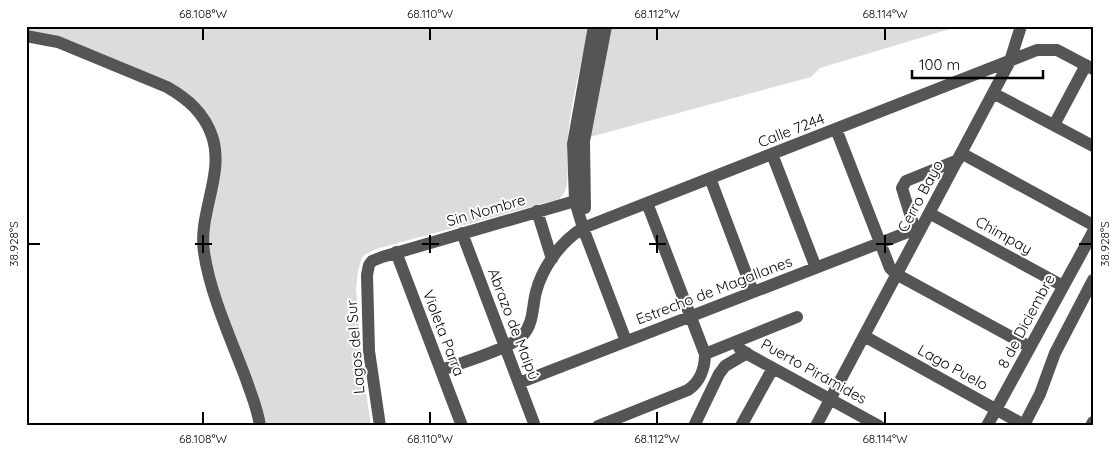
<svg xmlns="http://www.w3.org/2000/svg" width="1119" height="452" font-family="Quicksand,sans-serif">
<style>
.green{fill:#dcdcdc}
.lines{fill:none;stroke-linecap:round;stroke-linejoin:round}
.minor{stroke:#555;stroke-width:12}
.ticks{fill:none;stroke:#000;stroke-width:2}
.labels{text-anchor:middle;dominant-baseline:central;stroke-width:4;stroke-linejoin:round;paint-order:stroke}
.street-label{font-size:15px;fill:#000;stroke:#fff}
.neatline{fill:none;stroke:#000;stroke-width:2}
.ticks-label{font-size:12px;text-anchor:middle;fill:#000}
</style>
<rect width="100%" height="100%" fill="#fff"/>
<!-- green -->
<path class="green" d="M26,26H589C581,66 569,107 567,148C566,163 572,191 559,199L376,249L366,254L362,258L358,271L356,289L362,366L371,426H260L205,263L213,138L180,94L26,36Z
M611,26H960L820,68L811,77L590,137Z"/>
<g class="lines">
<!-- minor -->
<path class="minor" d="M594,26L573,144L575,201L583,228L626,341
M26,36L58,42L167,87C188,99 204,113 212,136C225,174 198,213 204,252C210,294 231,339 246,379C251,394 258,410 260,426
M993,93L1093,146
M1054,125L1086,65
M836,129L890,268L896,274L1030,347
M961,153L1093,225
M772,154L816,268
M710,178L753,292
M585,208L584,141L606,26
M537,211L552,259
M929,213L1063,286
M915,230L902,188L906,181L958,160
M462,233L535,426
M396,252L462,426
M864,336L1026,426
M736,342L740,349L751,356L879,426
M705,354L797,317
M441,370C461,363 509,349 522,336C534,324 532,307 536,292C542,268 561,241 583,228L1037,50H1057L1093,69
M519,383L921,227
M1024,425L1040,394L1055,353L1093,280
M380,426L369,351L367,275L369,265L372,261L382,257L575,201H585
M598,426L688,390C700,382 705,368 705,354L647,203
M694,426L719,374L725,366L747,353
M741,426L773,368
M816,426L1010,61L1021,26
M987,426L1093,232
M1091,426L1093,422"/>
</g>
<!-- ticks -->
<path class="ticks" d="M203,28V40M430,28V40M657,28V40M885,28V40M203,235V253M430,235V253M657,235V253M885,235V253M28,244H40M195,244H212M422,244H439M649,244H666M876,244H893M1079,244H1092M203,412V424M430,412V424M657,412V424M885,412V424"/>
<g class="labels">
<!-- street labels -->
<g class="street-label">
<text transform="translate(791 130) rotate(-21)">Calle 7244</text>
<text transform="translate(920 196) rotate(-62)">Cerro Bayo</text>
<text transform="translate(486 210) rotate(-16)">Sin Nombre</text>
<text transform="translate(1004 235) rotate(29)">Chimpay</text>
<text transform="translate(714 290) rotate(-21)">Estrecho de Magallanes</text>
<text transform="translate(1026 321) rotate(-62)">8 de Diciembre</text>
<text transform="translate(514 324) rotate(69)">Abrazo de Maipú</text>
<text transform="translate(444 333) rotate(69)">Violeta Parra</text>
<text transform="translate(355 347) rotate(-95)">Lagos del Sur</text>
<text transform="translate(953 367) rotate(29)">Lago Puelo</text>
<text transform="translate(814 371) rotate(29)">Puerto Pirámides</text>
</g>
</g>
<!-- border -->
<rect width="1119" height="452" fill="none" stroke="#ffffff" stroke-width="55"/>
<!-- scale -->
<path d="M912 70v8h131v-8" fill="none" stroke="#000000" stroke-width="2.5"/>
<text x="919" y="70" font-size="15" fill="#000000" stroke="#ffffff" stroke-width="4" paint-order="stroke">100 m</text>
<rect x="28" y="28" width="1064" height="396" class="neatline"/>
<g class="ticks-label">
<text x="203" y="18">68.108°W</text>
<text x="430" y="18">68.110°W</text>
<text x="657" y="18">68.112°W</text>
<text x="885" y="18">68.114°W</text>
<text transform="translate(1105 244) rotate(-90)" y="4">38.928°S</text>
<text transform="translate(14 244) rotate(-90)" y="4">38.928°S</text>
<text x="203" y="443">68.108°W</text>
<text x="430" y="443">68.110°W</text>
<text x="657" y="443">68.112°W</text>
<text x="885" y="443">68.114°W</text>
</g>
</svg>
